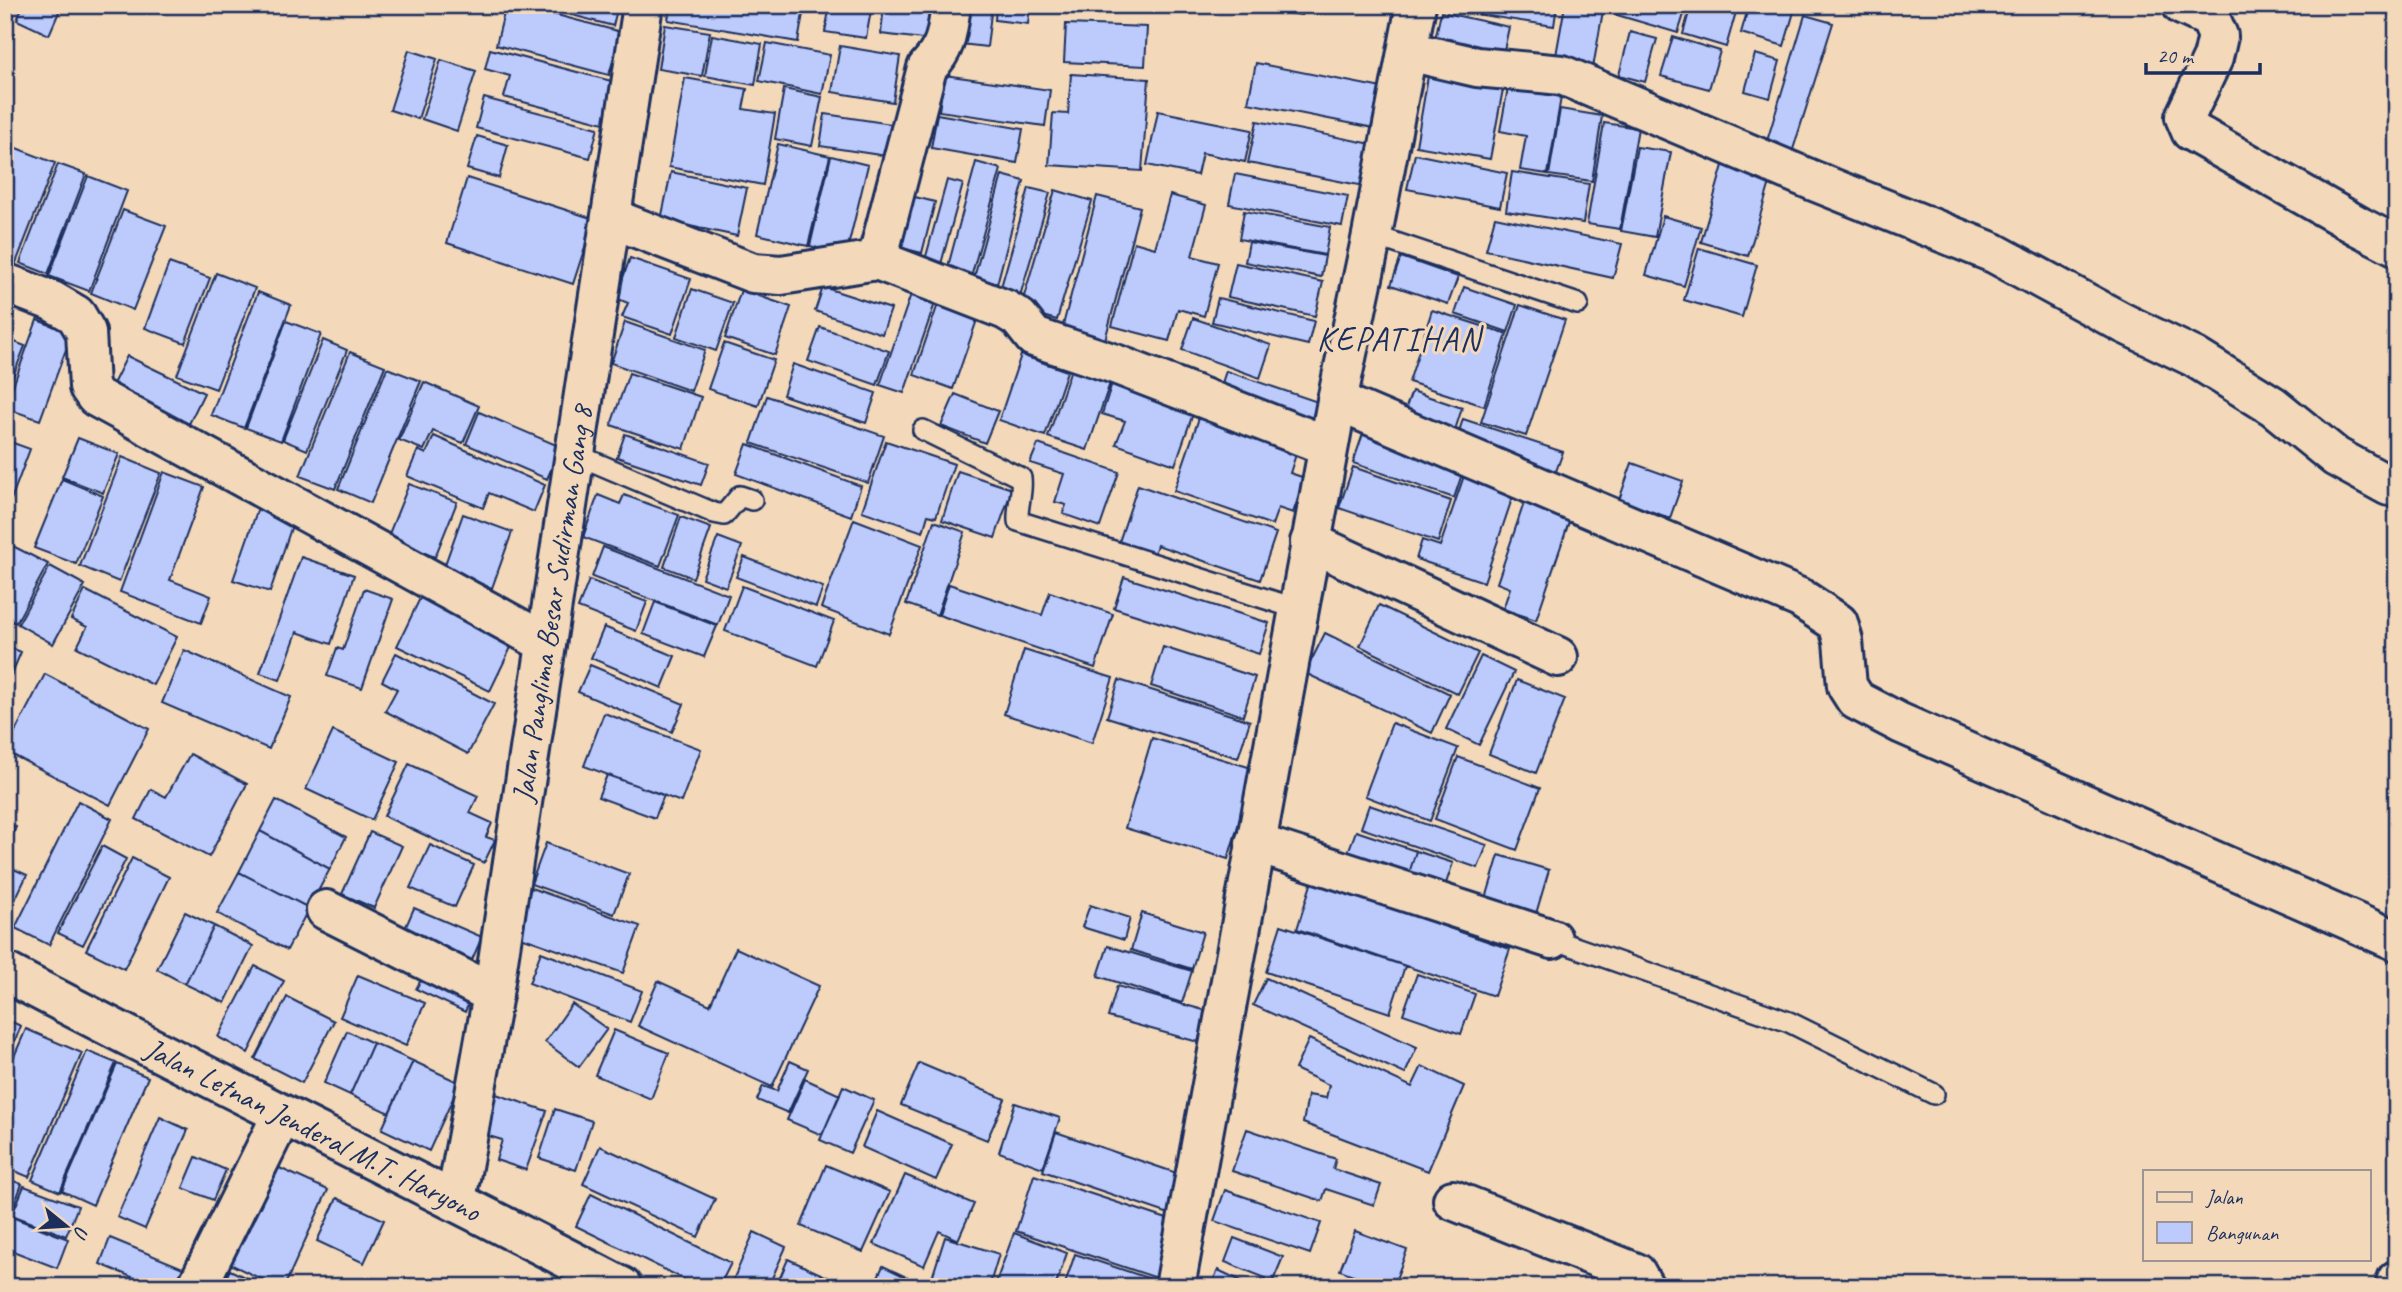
<svg xmlns="http://www.w3.org/2000/svg" width="2402" height="1292" font-family="Caveat,sans-serif">
<style>
.building{fill:#bccbfb;stroke:#1b2f5e;stroke-width:2}
.lines{fill:none;stroke-linecap:round;stroke-linejoin:round}
.lane-casing{stroke:#1b2f5e;stroke-width:24}
.street-casing{stroke:#1b2f5e;stroke-width:44}
.secondary-casing{stroke:#1b2f5e;stroke-width:44}
.lane{stroke:#f3d9ba;stroke-width:19}
.street{stroke:#f3d9ba;stroke-width:38}
.secondary{stroke:#f3d9ba;stroke-width:38}
.labels{text-anchor:middle;dominant-baseline:central;stroke-width:6;stroke-linejoin:round;paint-order:stroke}
.street-label{font-size:30px;fill:#1b2f5e;stroke:#f3d9ba}
.quarter-label{font-size:33px;letter-spacing:2px;fill:#1b2f5e;stroke:#f3d9ba}
</style>
<rect width="100%" height="100%" fill="#f3d9ba"/>
<filter id="ink" filterUnits="userSpaceOnUse"><feTurbulence type="fractalNoise" baseFrequency=".0143" numOctaves="2"/><feDisplacementMap in="SourceGraphic" scale="14" xChannelSelector="R" yChannelSelector="G"/><feConvolveMatrix kernelMatrix="1 2 1 2 8 2 1 2 1" color-interpolation-filters="sRGB"/></filter>
<g filter="url(#ink)">
<!-- building -->
<path class="building" d="M23,5H62L49,35L17,20Z
M506,5H519L621,32L609,75L496,45Z
M535,5H618L613,26Z
M670,5H789L804,8L798,42L668,20Z
M830,5H872L866,38L825,32Z
M884,5H935L931,40L881,34Z
M956,5H992L987,47L952,43Z
M996,5H1030L1028,24L995,20Z
M1255,5H1303L1302,15L1254,8Z
M1476,5H1557L1554,26L1475,14Z
M1565,5H1604L1593,68L1555,61Z
M1609,5H1687L1678,33L1607,12Z
M1691,5H1738L1726,47L1683,34Z
M1749,5H1796L1784,46L1741,33Z
M1441,12L1509,27L1501,64L1433,49Z
M1805,15L1833,23L1790,159L1764,151Z
M1066,24L1147,27L1145,66L1064,62Z
M665,25L710,32L702,76L658,69Z
M1630,32L1657,39L1645,82L1619,75Z
M712,35L762,44L755,85L705,76Z
M1673,37L1720,51L1709,89L1661,76Z
M767,43L830,55L822,94L759,81Z
M840,46L900,56L893,102L832,92Z
M490,49L615,82L604,123L504,97L510,76L485,69Z
M409,50L437,59L418,119L390,110Z
M1755,54L1780,61L1770,98L1745,91Z
M441,60L476,71L457,131L422,119Z
M1256,63L1382,88L1374,128L1248,103Z
M1071,74L1149,79L1142,171L1049,165L1053,113L1068,114Z
M944,75L1050,90L1045,126L939,111Z
M1428,76L1503,89L1490,159L1416,146Z
M685,78L747,89L743,109L775,114L763,185L669,167Z
M1508,88L1561,97L1548,174L1520,170L1526,136L1500,131Z
M784,89L822,97L812,146L775,139Z
M484,98L598,128L590,158L476,128Z
M1560,109L1602,116L1592,181L1549,175Z
M1158,111L1252,130L1245,162L1202,153L1197,175L1147,165Z
M825,114L905,126L900,158L820,146Z
M937,114L1023,129L1017,163L931,148Z
M1257,121L1372,144L1364,186L1248,163Z
M1604,123L1638,128L1620,229L1587,224Z
M477,136L508,145L499,178L467,169Z
M6,144L55,163L14,268L5,264Z
M778,144L830,156L808,246L757,234Z
M1637,147L1671,152L1655,237L1621,231Z
M1415,154L1507,173L1500,207L1407,189Z
M831,156L868,165L846,255L810,246Z
M976,162L1001,169L970,281L946,274Z
M1724,162L1772,176L1748,256L1701,242Z
M58,164L86,174L48,274L20,263Z
M671,172L747,188L737,236L661,220Z
M1512,172L1589,184L1583,223L1506,211Z
M1235,174L1348,196L1342,226L1229,204Z
M1002,175L1024,181L997,284L974,278Z
M88,176L127,191L89,291L49,276Z
M467,178L594,219L573,284L447,243Z
M947,180L963,184L941,264L925,260Z
M1029,188L1050,193L1020,296L1001,287Z
M1055,190L1092,201L1057,320L1020,310Z
M903,194L935,202L922,253L890,245Z
M1170,195L1206,205L1192,256L1218,263L1204,316L1178,309L1169,341L1112,326L1134,242L1155,248Z
M1097,196L1140,207L1105,340L1062,329Z
M123,210L166,226L133,310L91,293Z
M1244,211L1330,227L1325,255L1239,239Z
M1663,216L1701,227L1684,286L1646,275Z
M1495,217L1622,244L1613,278L1486,250Z
M1249,242L1325,256L1321,277L1245,262Z
M1699,248L1757,265L1742,317L1684,300Z
M1401,257L1458,277L1448,304L1391,285Z
M630,258L691,279L672,334L622,317L628,303L616,298Z
M169,263L210,278L185,343L145,328Z
M1236,263L1323,282L1315,316L1228,297Z
M216,273L255,288L216,389L177,375Z
M823,287L891,309L882,334L815,311Z
M1464,287L1517,305L1508,332L1455,314Z
M692,289L733,303L716,351L676,337Z
M741,290L791,307L775,355L725,338Z
M258,292L291,305L244,428L211,415Z
M911,294L935,303L904,393L880,385Z
M1218,298L1314,321L1308,345L1212,322Z
M938,304L978,317L953,389L914,375Z
M1520,305L1565,320L1526,436L1481,422Z
M1432,310L1507,334L1484,406L1409,382Z
M1193,318L1271,345L1260,378L1182,350Z
M37,320L72,333L40,420L5,408Z
M286,321L321,334L281,441L246,428Z
M625,322L705,350L691,391L611,363Z
M820,327L889,351L877,385L808,361Z
M5,338L25,346L5,396Z
M323,340L347,350L307,450L283,440Z
M724,343L774,360L758,406L708,389Z
M350,352L385,366L335,489L300,476Z
M1021,355L1067,371L1045,436L999,420Z
M127,356L204,393L189,424L112,386Z
M793,364L876,393L866,423L783,395Z
M1072,366L1111,380L1087,450L1048,437Z
M387,368L421,381L371,503L338,489Z
M1226,371L1318,402L1308,428L1221,386Z
M629,373L701,397L684,449L611,425Z
M1113,380L1195,408L1175,465L1116,444L1125,421L1102,414Z
M424,382L479,406L463,443L433,431L424,450L399,440Z
M1412,391L1462,408L1455,430L1404,413Z
M955,394L998,411L985,443L941,426Z
M767,396L884,436L868,483L751,443Z
M479,412L561,447L547,479L466,444Z
M1200,415L1298,448L1290,473L1305,478L1293,513L1278,508L1272,525L1174,491Z
M1463,419L1563,452L1555,474L1456,441Z
M1366,425L1467,459L1454,498L1353,463Z
M625,434L709,463L701,485L617,457Z
M434,436L545,485L534,512L489,493L483,508L407,476L418,450L426,454Z
M78,438L119,454L103,493L62,477Z
M5,440L30,449L7,510L5,509Z
M886,441L954,464L936,517L928,515L923,532L862,511Z
M747,444L861,486L851,516L736,474Z
M1038,444L1119,472L1100,527L1063,514L1066,505L1055,502L1064,474L1030,463Z
M122,457L161,473L119,582L80,566Z
M1632,463L1683,481L1670,518L1619,500Z
M1353,467L1451,501L1438,542L1339,508Z
M1466,470L1516,487L1484,582L1416,559L1422,540L1440,546Z
M958,471L1012,489L995,538L942,520Z
M164,472L204,487L170,580L211,596L201,623L120,592Z
M62,479L103,496L76,564L34,548Z
M409,484L457,502L435,557L387,539Z
M1138,485L1276,533L1260,580L1157,545L1152,560L1117,548Z
M598,495L620,504L624,495L679,515L660,566L583,537Z
M1526,497L1572,513L1536,620L1503,609L1510,588L1497,583Z
M258,508L294,519L270,592L233,580Z
M463,514L512,532L492,588L443,570Z
M681,517L711,528L693,578L664,567Z
M854,519L922,545L889,634L821,608Z
M934,521L965,532L937,615L906,604Z
M718,537L742,546L726,587L702,578Z
M7,543L48,564L16,623L5,617Z
M603,547L729,595L718,625L592,577Z
M301,557L354,575L331,644L297,632L280,680L260,673Z
M744,557L823,587L816,607L736,577Z
M50,566L85,585L53,644L18,624Z
M1124,577L1269,623L1259,654L1114,608Z
M589,580L647,602L636,631L578,608Z
M949,584L1042,615L1050,592L1113,614L1095,668L939,615Z
M742,586L834,621L817,666L725,631Z
M364,589L393,599L362,688L327,676L337,648L343,650Z
M85,590L177,637L153,685L77,647L87,627L71,619Z
M423,592L516,637L490,691L397,646Z
M655,602L717,626L704,657L643,634Z
M1379,605L1478,653L1458,694L1360,646Z
M604,627L675,656L662,688L591,658Z
M1325,633L1450,694L1432,733L1305,673Z
M5,645L21,652L5,690Z
M1163,647L1255,677L1243,716L1151,686Z
M184,650L291,697L269,749L162,703Z
M1024,650L1113,678L1092,743L1004,714Z
M396,653L494,704L468,754L385,711L397,689L382,681Z
M1481,656L1514,672L1479,745L1446,729Z
M590,665L684,704L672,732L578,692Z
M45,674L149,729L110,805L5,751Z
M1119,680L1250,721L1238,758L1107,717Z
M1517,680L1565,699L1536,773L1489,754Z
M604,713L701,749L681,802L584,766Z
M1392,723L1458,748L1430,821L1365,796Z
M333,731L399,762L372,820L306,789Z
M1152,738L1255,769L1228,859L1125,828Z
M190,754L247,784L209,857L136,819L151,789L166,797Z
M1458,757L1540,788L1517,850L1435,819Z
M409,764L478,796L470,813L492,823L486,837L495,840L484,863L384,816Z
M607,775L664,795L655,818L598,797Z
M276,800L346,837L330,869L260,831Z
M78,801L112,819L49,945L15,928Z
M1369,805L1487,845L1478,868L1361,828Z
M5,822L16,827L5,850Z
M260,831L330,869L309,908L239,872Z
M1356,831L1416,851L1406,883L1344,863Z
M370,832L402,846L374,908L342,894Z
M546,843L629,874L614,914L531,884Z
M430,845L474,865L455,907L410,888Z
M102,846L126,859L83,945L58,933Z
M1416,851L1453,863L1442,895L1406,883Z
M1499,855L1549,870L1535,917L1485,902Z
M132,858L169,877L124,969L86,950Z
M5,865L27,875L13,904L5,900Z
M239,872L309,908L287,950L217,913Z
M1312,881L1510,949L1494,996L1297,929Z
M531,888L640,926L623,973L515,935Z
M1090,905L1130,918L1124,940L1082,927Z
M414,908L482,937L468,969L400,940Z
M185,912L214,926L185,984L157,969Z
M1142,913L1203,932L1192,969L1131,950Z
M1281,925L1405,966L1390,1013L1266,972Z
M214,926L253,946L225,1003L185,984Z
M1108,946L1192,971L1182,1003L1098,976Z
M736,948L819,986L772,1087L638,1026L658,981L710,1005Z
M541,952L642,991L630,1022L529,983Z
M255,966L284,981L248,1053L218,1037Z
M424,974L472,996L465,1012L416,989Z
M1417,974L1475,994L1461,1034L1403,1014Z
M358,975L425,1003L406,1046L340,1017Z
M1266,978L1417,1047L1405,1074L1253,1005Z
M1117,986L1207,1011L1198,1042L1108,1017Z
M287,997L334,1021L302,1083L255,1059Z
M572,1004L607,1029L579,1067L545,1042Z
M5,1019L21,1026L5,1065Z
M26,1029L82,1053L29,1177L5,1167V1077Z
M614,1030L669,1053L651,1099L595,1075Z
M347,1031L373,1043L350,1095L324,1083Z
M1309,1039L1412,1087L1422,1066L1464,1086L1428,1171L1303,1123L1308,1095L1326,1098L1329,1085L1295,1069Z
M373,1043L413,1061L389,1113L350,1095Z
M87,1051L116,1063L60,1192L32,1180Z
M413,1061L460,1083L429,1151L382,1129Z
M790,1061L808,1069L788,1113L757,1100L763,1086L777,1091Z
M919,1063L1005,1099L987,1140L901,1105Z
M117,1064L148,1077L93,1205L62,1191Z
M805,1079L840,1095L822,1135L787,1120Z
M843,1086L874,1100L850,1153L820,1140Z
M496,1094L547,1111L526,1170L496,1160L502,1140L482,1134Z
M1015,1103L1060,1118L1043,1168L999,1152Z
M555,1109L592,1121L576,1170L539,1158Z
M877,1111L952,1144L936,1180L862,1147Z
M160,1117L188,1130L145,1229L117,1217Z
M1247,1129L1336,1159L1333,1169L1381,1185L1374,1205L1326,1189L1322,1201L1232,1171Z
M1056,1132L1185,1176L1172,1215L1043,1171Z
M600,1146L715,1199L698,1237L583,1184Z
M196,1157L226,1170L213,1200L183,1188Z
M826,1165L890,1192L863,1252L801,1226Z
M275,1166L328,1190L284,1287H278L230,1264Z
M905,1175L974,1204L958,1240L939,1231L924,1266L874,1244Z
M1034,1175L1182,1224L1163,1280L1016,1231Z
M5,1178L22,1184L5,1228Z
M24,1186L78,1206L66,1236L12,1215Z
M1225,1190L1321,1223L1310,1254L1214,1221Z
M591,1194L731,1263L719,1287H700L576,1226Z
M337,1198L384,1220L364,1263L317,1241Z
M12,1217L68,1239L57,1268L5,1248V1235Z
M1355,1231L1407,1250L1393,1287H1384L1340,1270Z
M754,1232L786,1247L768,1287H730Z
M1014,1233L1067,1253L1055,1287H1010L996,1282Z
M945,1237L999,1254L989,1287H948L931,1281Z
M110,1238L183,1268L176,1287H156L100,1264Z
M1234,1238L1283,1257L1273,1281L1225,1262Z
M1075,1254L1163,1283L1161,1287H1064Z
M788,1259L823,1275L817,1287H776Z
M883,1266L927,1287H873Z
M230,1270L265,1287H221Z
M1218,1270L1254,1287H1210Z
M823,1275L847,1287H817Z"/>
<g class="lines">
<!-- lane casing -->
<g class="lane-casing">
<path id="lane" d="M1372,235L1578,304
M923,430L1021,478C1023,493 1017,506 1018,521L1298,609
M575,454L714,513L724,515L740,496L752,500
M1552,939L1789,1022L1934,1094"/>
</g>
<!-- street casing -->
<g class="street-casing">
<g id="street">
<path d="M2182,5L2210,18L2218,36L2213,58L2185,117L2191,131L2360,227L2397,246"/>
<path d="M1408,51L1477,67L1562,75L1814,181L1994,253L2123,323L2194,357L2273,406L2336,457L2389,486L2397,483"/>
<path d="M611,218L753,273L781,275L877,260L1006,310L1019,318L1034,337L1115,364L1328,446"/>
<path d="M877,260L927,68C947,47 947,33 951,5"/>
<path d="M5,283L52,301L76,315L86,332L89,387L96,397L546,643"/>
<path d="M1337,401L1800,598L1838,623L1843,641L1847,686L1856,700L1900,723L2397,941"/>
<path d="M1310,542L1558,657"/>
<path d="M1255,843L1552,939"/>
<path d="M326,910L493,994"/>
<path id="s1" d="M456,1200L493,994L643,5"/>
<path d="M1453,1200L1636,1273L1644,1287"/>
<path d="M197,1287L282,1115"/>
</g>
</g>
<!-- secondary casing -->
<g class="secondary-casing">
<g id="secondary">
<path id="s2" d="M5,972C209,1080 417,1180 622,1287"/>
<path d="M1175,1287L1337,401L1372,235L1416,5"/>
<path d="M2395,1287L2397,1280"/>
</g>
</g>
<!-- lane -->
<use href="#lane" class="lane"/>
<!-- street -->
<use href="#street" class="street"/>
<!-- secondary -->
<use href="#secondary" class="secondary"/>
</g>
</g>
<g class="labels">
<!-- street labels -->
<g class="street-label">
<text stroke="none"><textPath href="#s1" startOffset="604">Jalan Panglima Besar Sudirman Gang 8</textPath></text>
<text stroke="none"><textPath href="#s2" startOffset="346">Jalan Letnan Jenderal M.T. Haryono</textPath></text>
</g>
<!-- quarter labels -->
<g class="quarter-label">
<text x="1399" y="339">KEPATIHAN</text>
</g>
</g>
<!-- margin -->
<rect width="2402" height="1292" fill="none" stroke="#f3d9ba" stroke-width="28"/>
<rect x="14" y="14" width="2374" height="1264" fill="none" stroke="#1b2f5e" stroke-width="2.5" filter="url(#ink)"/>
<!-- legend -->
<rect x="2143" y="1170" width="228" height="91" fill="#f3d9ba" stroke="#9d9595" stroke-width="2"/>
<rect x="2157" y="1192" width="35" height="10" fill="#f3d9ba" stroke="#9d9595" stroke-width="2"/>
<text x="2206" y="1204" font-size="21" fill="#1b2f5e">Jalan</text>
<rect x="2157" y="1222" width="35" height="21" fill="#bccbfb" stroke="#9d9595" stroke-width="2"/>
<text x="2206" y="1240" font-size="21" fill="#1b2f5e">Bangunan</text>
<!-- north arrow -->
<g transform="translate(66 1226) rotate(108)" stroke="#f3d9ba" stroke-width="5" paint-order="stroke">
<path d="M0-5L12 26L0 18L-12 26Z" fill="#1b2f5e"/>
<text y="-10" font-size="19" font-weight="bold" text-anchor="middle" fill="#1b2f5e">U</text>
</g>
<!-- scale -->
<path d="M2146 63v10h114v-10" fill="none" stroke="#1b2f5e" stroke-width="3.5"/>
<text x="2157" y="63" font-size="21" fill="#1b2f5e" stroke="#f3d9ba" stroke-width="5" paint-order="stroke">20 m</text>
</svg>
